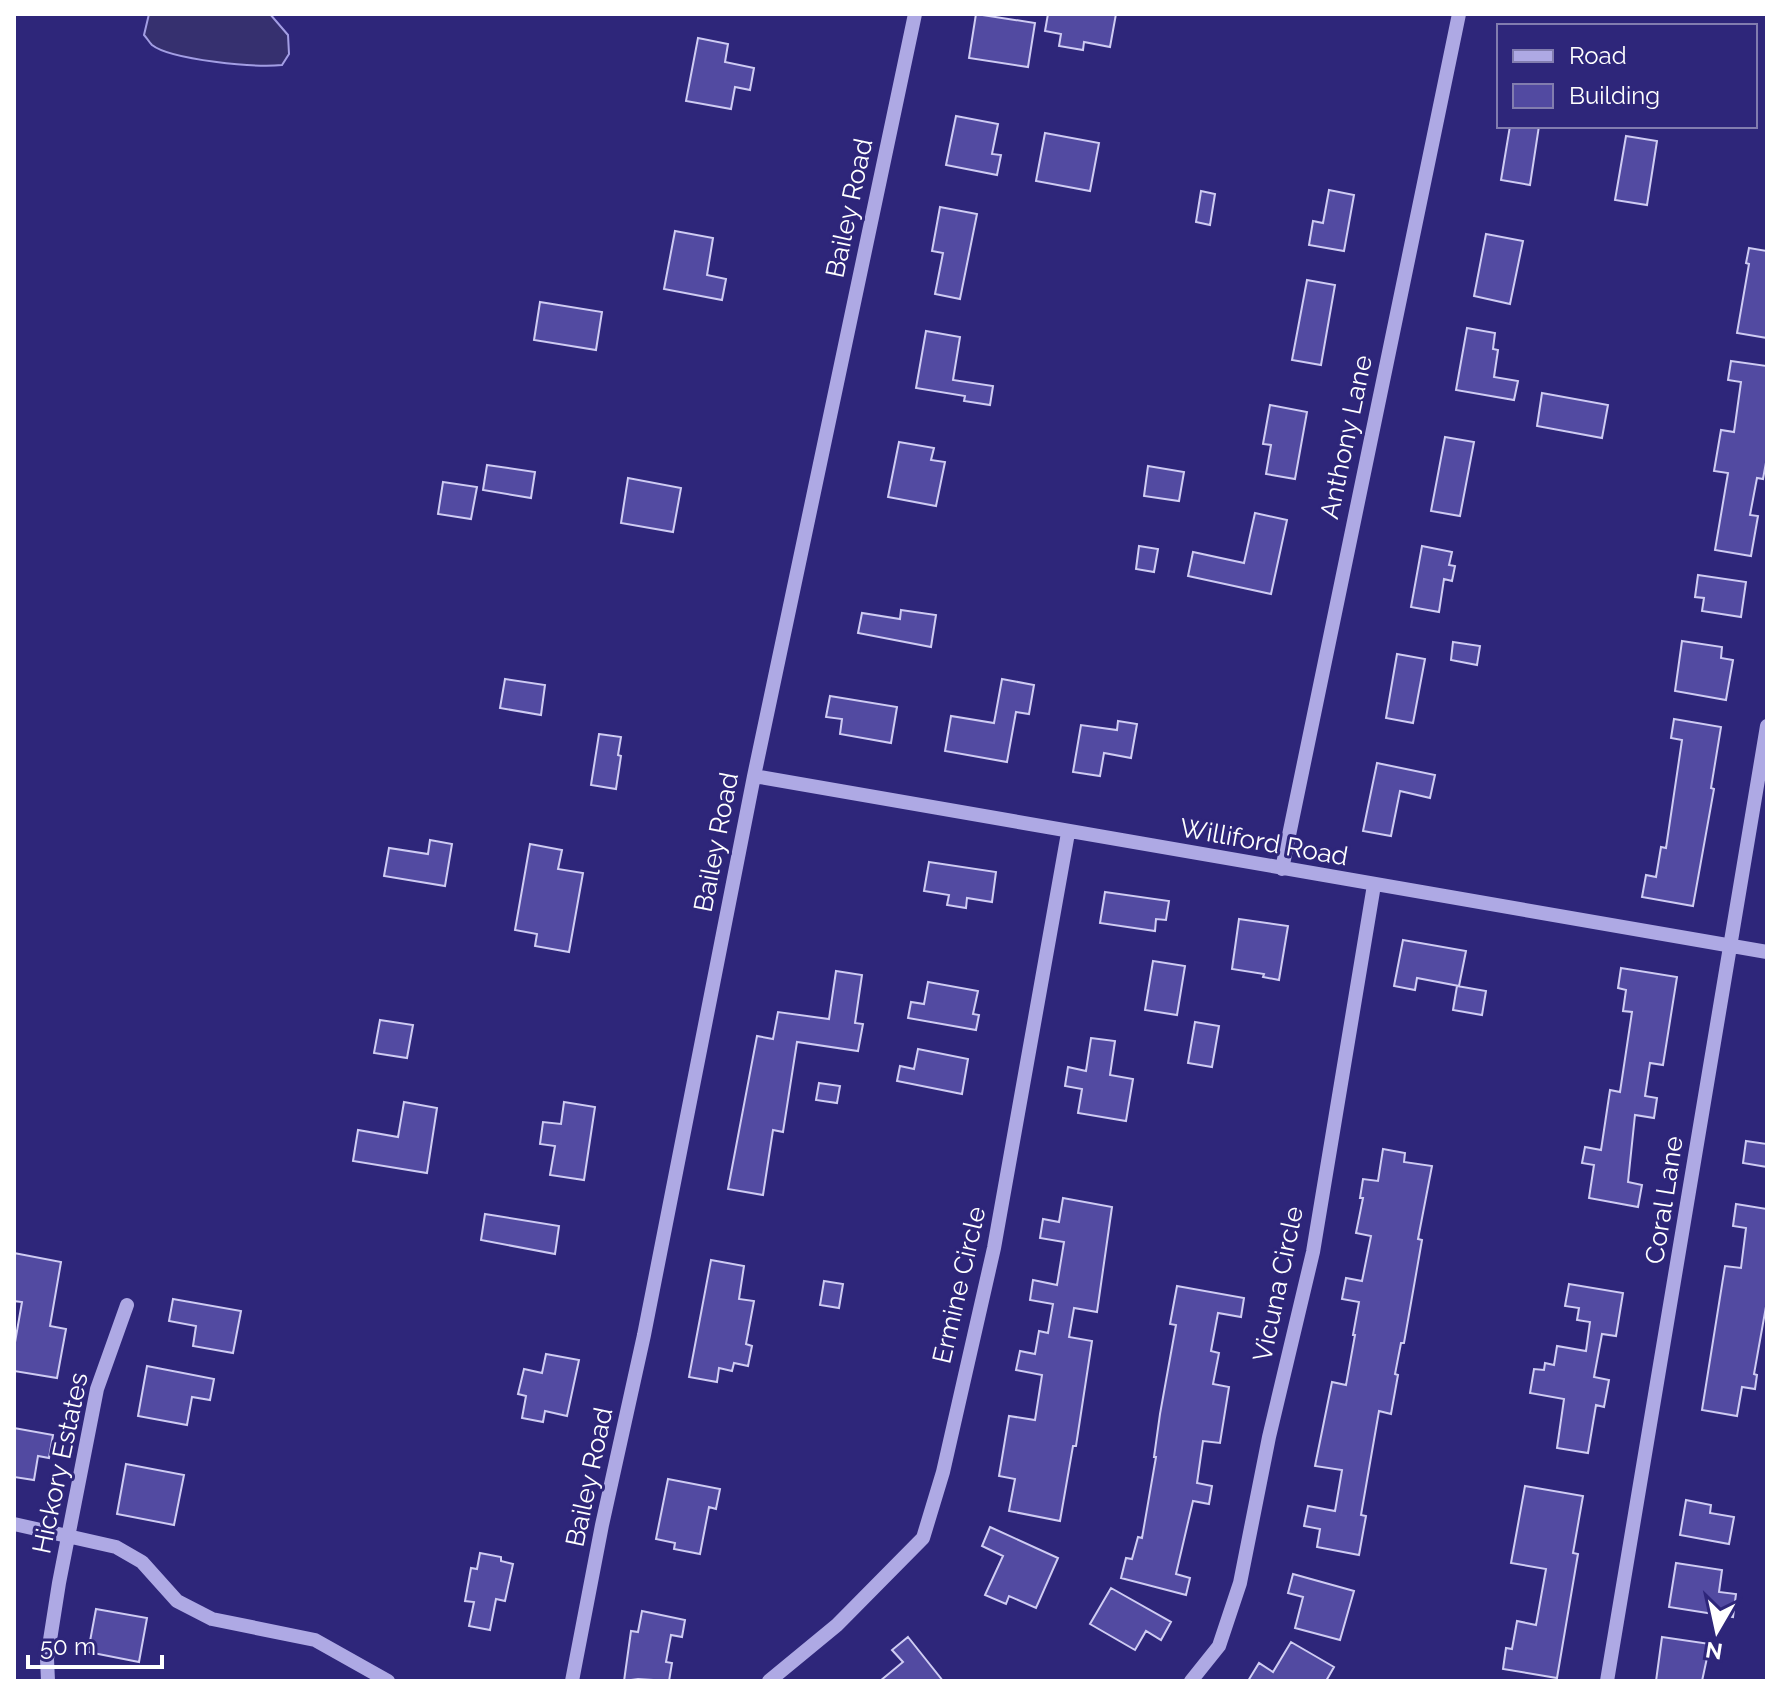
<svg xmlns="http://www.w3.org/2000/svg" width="1781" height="1695" font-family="Raleway,sans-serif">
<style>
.water{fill:#36306f;stroke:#a39ee4;stroke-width:2}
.building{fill:#524aa1;stroke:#cfccf3;stroke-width:2}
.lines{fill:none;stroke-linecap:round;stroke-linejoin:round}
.minor{stroke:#aea9e4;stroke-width:14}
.labels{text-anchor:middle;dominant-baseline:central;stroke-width:6;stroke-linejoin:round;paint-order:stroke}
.street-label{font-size:26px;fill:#fff;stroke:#2e267a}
</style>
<rect width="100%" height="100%" fill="#2e267a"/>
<!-- water -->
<path class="water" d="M149,14H270L288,35L289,54L282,65C257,68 171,60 152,45C149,42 147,38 144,35Z"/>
<!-- building -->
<path class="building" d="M976,14L1035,23L1028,67L969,58Z
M1048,14H1116L1110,47L1084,42L1083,50L1059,46L1061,34L1045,31Z
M698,38L728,44L725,62L754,68L750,90L735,87L731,109L686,101Z
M956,116L998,124L992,154L1001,155L997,175L946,165Z
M1510,126H1539L1530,185L1501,180Z
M1045,133L1099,143L1090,191L1036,181Z
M1626,136L1657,141L1647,205L1615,200Z
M1329,190L1354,195L1344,251L1309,245L1313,221L1323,223Z
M1201,191L1215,194L1210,225L1196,222Z
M940,207L977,214L960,299L935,294L943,253L932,251Z
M675,231L713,238L707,275L726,279L722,300L664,289Z
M1486,234L1523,241L1510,304L1474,296Z
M1749,248L1767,251V338L1737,333L1749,264L1746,263Z
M1307,280L1335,285L1321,365L1292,360Z
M540,302L602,312L596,350L534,340Z
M1467,328L1495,333L1493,349L1498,350L1494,377L1518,381L1514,400L1456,390Z
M926,331L960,337L953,380L993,386L990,405L964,401L965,396L916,388Z
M1731,361L1767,366V457L1763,479L1757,478L1750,515L1758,516L1751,556L1715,550L1728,473L1714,471L1721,430L1734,432L1741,382L1728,380Z
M1542,393L1608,405L1602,438L1537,426Z
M1270,405L1307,412L1295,479L1266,474L1271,445L1263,444Z
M1445,437L1474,442L1460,516L1431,511Z
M899,442L934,448L931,460L945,462L936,506L888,497Z
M487,465L535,472L531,498L483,490Z
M1148,466L1184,472L1179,501L1144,496Z
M628,478L681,488L673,532L621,523Z
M443,482L477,487L471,519L438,514Z
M1255,513L1287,520L1271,594L1188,576L1193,552L1244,563Z
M1139,546L1158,549L1154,572L1136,569Z
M1422,546L1452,552L1449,565L1455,566L1452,581L1444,579L1439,612L1411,607Z
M1698,575L1746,582L1741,617L1702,611L1704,598L1695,597Z
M901,610L936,615L931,647L858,633L862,613L900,619Z
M1682,641L1722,647L1721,658L1733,660L1726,700L1675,691Z
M1453,642L1480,646L1477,665L1451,660Z
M1397,654L1425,659L1413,723L1386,718Z
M505,679L545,685L541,715L500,708Z
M1002,679L1034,685L1029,714L1016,712L1007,762L945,751L951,716L994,723Z
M830,696L897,707L891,743L840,734L842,719L826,717Z
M1674,719L1721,727L1711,788L1714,789L1693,906L1642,897L1646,875L1656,877L1661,847L1666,848L1682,740L1671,738Z
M1118,721L1137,724L1131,758L1104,753L1100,776L1073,772L1081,725L1117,730Z
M599,734L621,737L618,755L621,756L616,789L591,785Z
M1377,763L1435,775L1430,798L1400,791L1391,836L1363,831Z
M430,840L452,844L445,886L384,876L389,848L428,854Z
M530,844L562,850L558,869L583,873L569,952L535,946L537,934L515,930Z
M929,862L996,872L992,902L967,898L966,908L947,905L949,895L924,891Z
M1105,892L1169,901L1166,920L1156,919L1155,931L1100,923Z
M1239,919L1288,926L1279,980L1263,977L1264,974L1232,969Z
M1403,940L1466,951L1459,986L1417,978L1415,990L1394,986Z
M1153,961L1185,966L1177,1015L1145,1010Z
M1621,968L1677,977L1663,1065L1650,1063L1645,1096L1657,1098L1654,1118L1635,1115L1628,1182L1642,1185L1638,1207L1589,1198L1594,1165L1582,1163L1585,1147L1601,1150L1610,1090L1620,1092L1632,1012L1623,1011L1626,990L1618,988Z
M836,971L862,975L855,1023L863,1024L858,1051L797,1042L783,1132L773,1130L763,1195L728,1189L757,1036L773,1039L778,1012L829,1019Z
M928,982L978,991L973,1014L979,1015L976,1030L908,1018L911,1002L924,1004Z
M1457,986L1486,991L1482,1015L1453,1010Z
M380,1020L413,1025L407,1058L374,1053Z
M1195,1022L1219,1026L1212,1067L1188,1063Z
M1091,1038L1115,1041L1110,1075L1133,1079L1126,1121L1078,1113L1082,1089L1065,1086L1068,1067L1086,1071Z
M918,1049L968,1059L962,1094L897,1081L900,1066L914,1069Z
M819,1083L840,1086L837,1103L816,1100Z
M404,1102L437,1108L427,1173L353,1161L358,1130L398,1137Z
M564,1102L595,1107L584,1180L550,1175L555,1146L540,1144L543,1122L561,1124Z
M1746,1141L1767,1144V1167L1743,1163Z
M1383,1149L1405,1153L1404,1162L1432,1166L1418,1239L1422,1240L1404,1343H1401L1395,1374L1398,1375L1391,1414L1379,1411L1361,1515L1366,1516L1359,1555L1317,1547L1320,1529L1304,1526L1308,1506L1335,1511L1342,1470L1315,1466L1332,1382L1346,1385L1355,1335H1353L1359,1302L1342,1299L1346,1278L1362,1281L1371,1236L1356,1233L1363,1198H1360L1363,1179L1378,1181Z
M1063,1198L1112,1207L1097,1312L1074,1308L1069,1337L1092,1341L1076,1446H1073L1060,1521L1009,1511L1015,1479L999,1476L1009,1416L1035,1420L1042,1375L1016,1370L1020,1351L1035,1354L1039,1331L1048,1333L1053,1304L1030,1300L1033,1280L1057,1285L1064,1242L1040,1238L1043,1219L1059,1222Z
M1736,1204L1767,1209V1301L1754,1374L1757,1375L1755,1389L1742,1387L1737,1416L1702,1410L1725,1266L1741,1268L1746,1228L1733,1226Z
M485,1214L559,1226L555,1254L481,1240Z
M14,1253L61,1262L50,1326L66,1329L57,1378L14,1371V1348L22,1302L14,1301Z
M711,1260L744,1266L739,1299L754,1301L746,1344L752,1346L748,1366L734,1363L732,1371L719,1368L717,1382L689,1377Z
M824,1281L843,1284L839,1308L820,1305Z
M1569,1284L1623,1293L1616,1336L1602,1334L1594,1377L1609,1380L1604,1407L1596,1405L1588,1453L1557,1448L1564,1399L1530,1393L1534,1369L1544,1370L1545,1363L1554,1365L1557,1346L1586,1351L1590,1322L1577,1320L1579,1308L1565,1306Z
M1177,1286L1244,1298L1241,1317L1218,1313L1211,1351L1219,1353L1213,1384L1229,1387L1220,1443L1203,1441L1197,1483L1212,1486L1209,1504L1193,1501L1176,1574L1190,1578L1186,1595L1121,1578L1126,1558L1132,1559L1138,1537L1142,1538L1156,1457H1154L1160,1414L1176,1325L1170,1324Z
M173,1299L241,1311L233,1353L193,1346L196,1326L169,1321Z
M546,1354L579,1360L567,1416L545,1411L543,1422L522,1418L526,1396L518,1394L524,1369L542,1373Z
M147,1366L214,1379L210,1400L192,1397L187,1425L138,1416Z
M14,1428L53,1435L49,1458L38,1456L34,1480L14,1477Z
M126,1464L184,1475L174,1525L117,1514Z
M668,1479L720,1489L716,1509L709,1507L700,1554L674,1549L675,1543L656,1539Z
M1525,1486L1583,1496L1573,1553L1578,1554L1557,1678L1503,1669L1506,1648L1512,1649L1517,1621L1536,1625L1546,1569L1511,1563Z
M1686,1500L1711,1505L1710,1513L1734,1517L1729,1544L1680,1535Z
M990,1527L1058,1558L1036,1608L1009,1596L1006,1604L985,1595L1003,1556L982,1546Z
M480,1553L501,1557V1561L513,1564L505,1601L496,1599L490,1630L469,1626L474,1602L465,1601L471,1568L477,1569Z
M1676,1563L1722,1570L1719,1592L1736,1594L1733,1617L1669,1607Z
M1293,1574L1354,1591L1340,1640L1295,1628L1303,1597L1288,1593Z
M1111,1588L1171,1622L1161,1640L1146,1631L1135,1650L1090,1624Z
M96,1609L147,1618L139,1662L88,1652Z
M642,1611L685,1620L682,1637L671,1635L666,1662L672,1663L669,1681L638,1679L624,1681L631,1631L638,1632Z
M908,1637L943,1681H880L903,1662L892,1650Z
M1662,1637L1710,1644L1702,1681H1656Z
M1291,1642L1334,1667L1326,1681H1248L1259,1663L1273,1672Z"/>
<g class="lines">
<!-- minor -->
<path class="minor" d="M754,776L1767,952
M1282,869L1459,14
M14,1524L116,1547L142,1562L177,1601L212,1619L315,1640L388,1681
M48,1681L47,1659L59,1583L97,1389L127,1305
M572,1681L602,1525L644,1335L754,776L915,14
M769,1681L837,1625L923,1538L943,1472L994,1248L1068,833
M1191,1681L1219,1646L1240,1583L1269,1437L1313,1252L1374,885
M1607,1681L1767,726"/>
</g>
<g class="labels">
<!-- street labels -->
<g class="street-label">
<text transform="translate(849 208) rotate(-78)">Bailey Road</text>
<text transform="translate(1346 437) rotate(-78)">Anthony Lane</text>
<text transform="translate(716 842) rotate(-79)">Bailey Road</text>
<text transform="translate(1264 842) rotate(10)">Williford Road</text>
<text transform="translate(1664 1200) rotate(-81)">Coral Lane</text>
<text transform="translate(1278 1284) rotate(-78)">Vicuna Circle</text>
<text transform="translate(959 1285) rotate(-77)">Ermine Circle</text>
<text transform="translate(60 1463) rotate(-78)">Hickory Estates</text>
<text transform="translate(589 1477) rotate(-78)">Bailey Road</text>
</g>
</g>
<!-- border -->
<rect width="1781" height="1695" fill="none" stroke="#ffffff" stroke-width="32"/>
<!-- legend -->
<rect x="1497" y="24" width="260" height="104" fill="#2e267a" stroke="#827daf" stroke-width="2"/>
<rect x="1513" y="50" width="40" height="12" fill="#aea9e4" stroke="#827daf" stroke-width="2"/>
<text x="1569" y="64" font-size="24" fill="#ffffff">Road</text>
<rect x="1513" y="84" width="40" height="24" fill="#524aa1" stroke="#827daf" stroke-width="2"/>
<text x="1569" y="104" font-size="24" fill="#ffffff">Building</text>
<!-- north arrow -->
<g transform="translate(1717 1631) rotate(189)" stroke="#2e267a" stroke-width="6" paint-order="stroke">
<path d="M0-6L14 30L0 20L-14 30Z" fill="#ffffff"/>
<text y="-12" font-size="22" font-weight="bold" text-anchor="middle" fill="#ffffff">N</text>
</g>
<!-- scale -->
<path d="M28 1655v12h134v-12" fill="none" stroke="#ffffff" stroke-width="4"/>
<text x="40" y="1655" font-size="24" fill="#ffffff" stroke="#2e267a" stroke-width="6" paint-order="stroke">50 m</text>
</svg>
